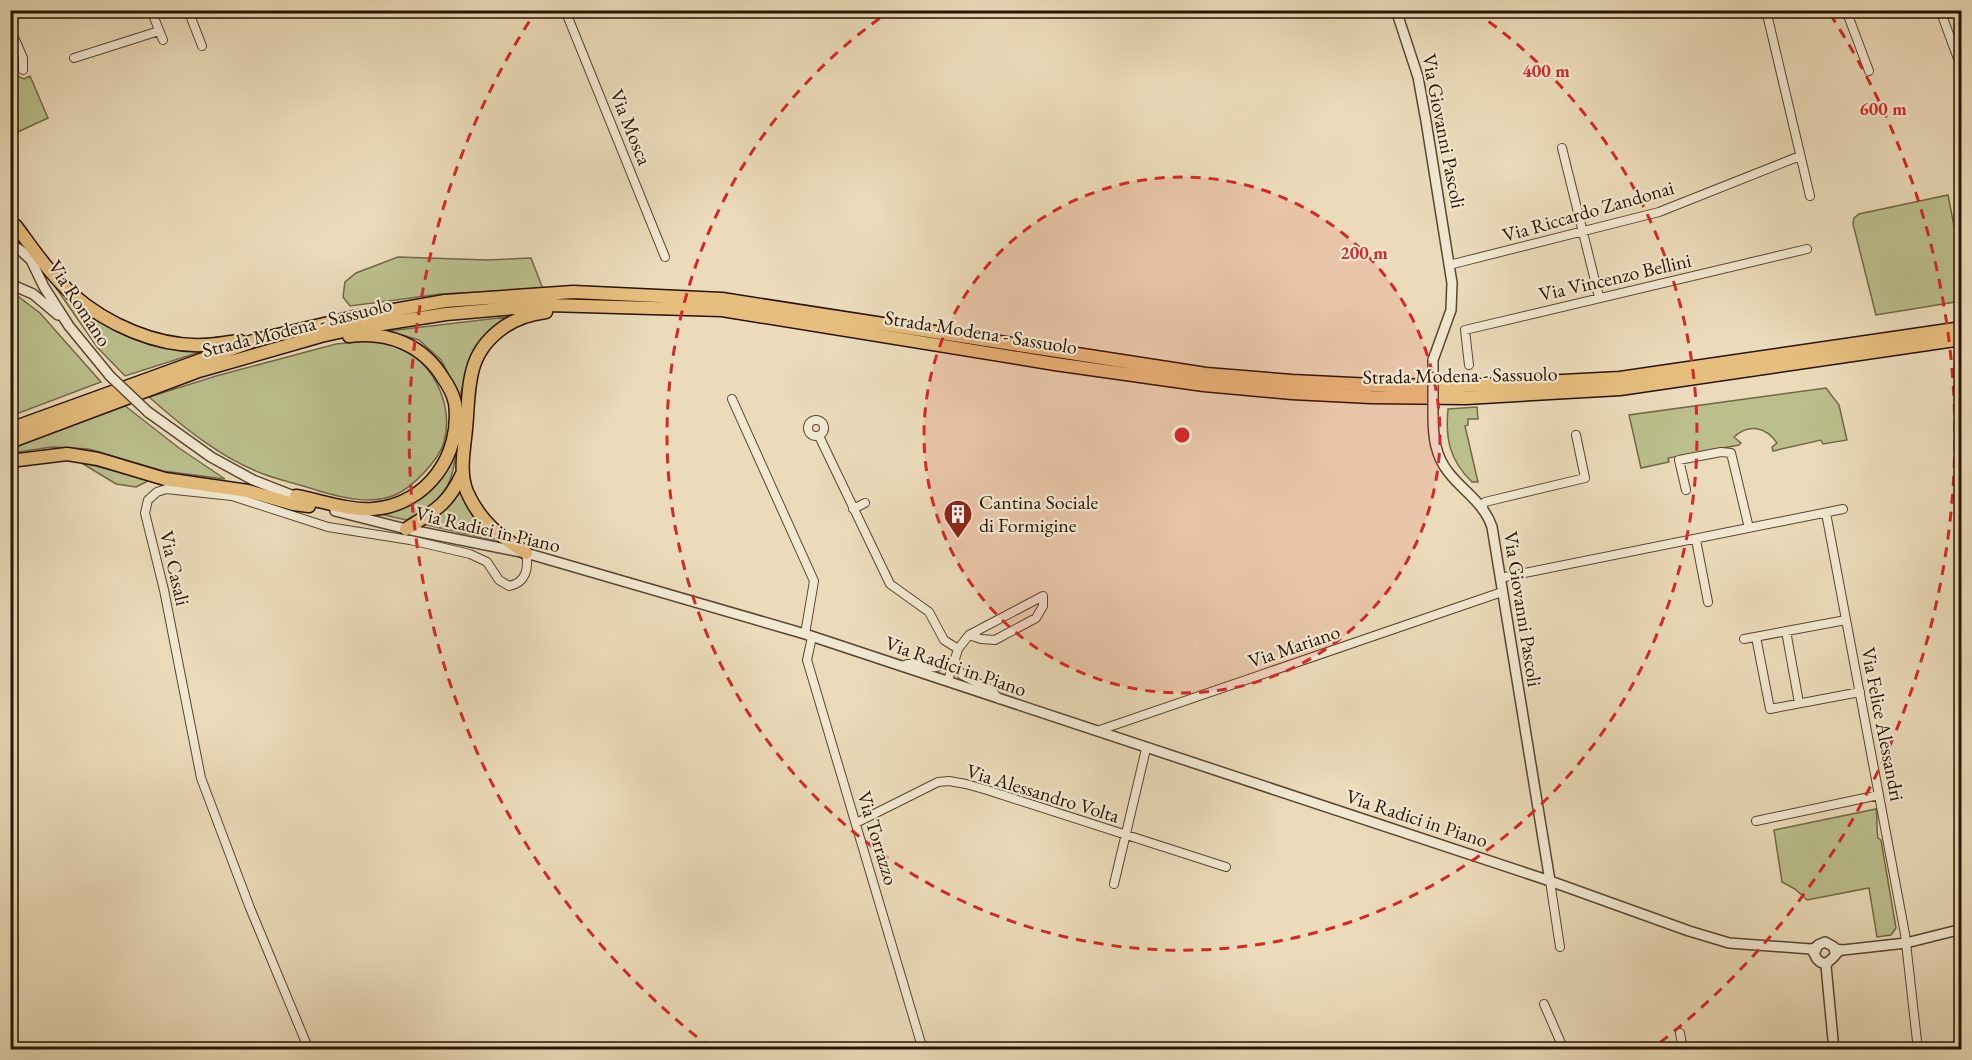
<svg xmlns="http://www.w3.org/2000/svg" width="1972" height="1060" font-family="'EB Garamond',serif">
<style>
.green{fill:#bbbf8d;stroke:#726846;stroke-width:1.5}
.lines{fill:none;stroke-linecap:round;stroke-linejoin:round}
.minor-casing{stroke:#5a442e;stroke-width:10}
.tertiary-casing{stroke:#5a442e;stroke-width:12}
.trunk-casing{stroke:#291200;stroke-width:15}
.minor{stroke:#f2e8d2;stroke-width:8}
.tertiary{stroke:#f2e8d2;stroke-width:9}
.trunk{stroke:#e6be7d;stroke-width:12}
.tertiary-bridge-casing{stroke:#5a442e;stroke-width:12;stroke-linecap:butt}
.tertiary-bridge{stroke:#f2e8d2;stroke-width:9}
.ring{fill:none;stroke:#d62828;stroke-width:3;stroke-dasharray:10 8}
.labels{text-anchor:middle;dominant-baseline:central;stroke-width:4.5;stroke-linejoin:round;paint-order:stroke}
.street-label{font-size:20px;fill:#291200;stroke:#f2e8d2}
.poi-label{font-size:20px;fill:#291200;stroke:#f2e8d2;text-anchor:start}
.centre{fill:#d62828;stroke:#f2e8d2;stroke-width:3}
.ring-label{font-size:18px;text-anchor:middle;font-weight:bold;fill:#d62828;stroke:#f2e8d2;stroke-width:4.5;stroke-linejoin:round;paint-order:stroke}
</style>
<rect width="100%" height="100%" fill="#ebdbba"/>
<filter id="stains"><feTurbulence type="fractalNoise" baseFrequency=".00333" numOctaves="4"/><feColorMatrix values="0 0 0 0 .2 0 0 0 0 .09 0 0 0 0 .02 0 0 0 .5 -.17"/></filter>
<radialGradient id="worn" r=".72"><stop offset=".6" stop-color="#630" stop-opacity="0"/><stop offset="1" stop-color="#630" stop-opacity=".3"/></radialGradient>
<!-- green -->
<path class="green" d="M10,60L17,76L24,79L30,76L48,118L11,135Z
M1948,195L1961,262V301L1876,315L1853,224L1854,218L1859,214Z
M398,257L487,260L531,258L543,289L441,294L350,306L343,297L345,282L356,273Z
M54,285C83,311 111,333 148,344C164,349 183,349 200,352L125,376L97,347Z
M11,291L40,313L101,382L11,416Z
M507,317C472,346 470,353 460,397L441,360L419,340L388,331Z
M368,341C375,342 384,341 390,343C430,355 455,403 444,442C439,460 412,488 395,495C371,505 343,498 319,491C302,485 283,481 266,475C222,459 184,428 149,397L216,376L336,344Z
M1826,388L1839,405L1847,440L1823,444L1821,440L1773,451L1772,447L1777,443C1766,427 1749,423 1734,437L1741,443L1739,445L1668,458L1669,462L1641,468L1629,415Z
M124,405L179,448L225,479L163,471L89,449L52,447L11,453V448Z
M1477,407L1478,419H1468V425L1465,426L1478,482H1472C1450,461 1445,439 1448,409Z
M457,437C455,483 447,500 406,520L376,513L417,498Z
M80,462L150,480L136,487L116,484Z
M459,489C467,510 478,524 493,540L423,524Z
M1876,809C1878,819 1876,827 1878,838L1881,840L1896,928L1891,935L1877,937L1869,888L1807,900L1795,889L1782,882L1774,830Z"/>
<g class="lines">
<!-- minor casing -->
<g class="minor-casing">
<path id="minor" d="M151,10L163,40
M188,10L202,46
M565,10L665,257
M1766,10L1810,196
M1846,10L1869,71
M1940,10L1960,64
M10,28L23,58V70
M74,58L159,31
M1562,148L1599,297
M10,214L17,229
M1449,265L1659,212L1800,156
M1469,365L1465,330L1807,249
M732,399L814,581L805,634
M808 428a8 8 0 1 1 16 0a8 8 0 1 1-16 0Z
M819,436L890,584L929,612L944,640L958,649
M1686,490L1679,460L1721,452L1731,453L1749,528
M1482,508L1485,502L1585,478L1576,435
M853,509L865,503
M1826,513L1905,934L1918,1050
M1696,540L1708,602
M1500,578L1843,509
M1786,631L1799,703
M969,635L981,639L995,640L1036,618L1043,606V596L969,635L958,649L955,659L956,666L962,675L991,690L999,699
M812,637L807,660L923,1050
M1756,637L1770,709L1860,692
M1744,639L1846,620
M902,666C915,659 924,669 936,667C943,666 949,662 955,659L948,680
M1097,731L1502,592
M1756,821L1879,795
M856,823L938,782L949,781L966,784L987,790L1226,867
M1550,881L1560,947
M1114,884L1146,749
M1544,1004L1564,1050
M1680,1033L1683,1050
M309,1050L250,908L201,778L164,590L145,513L148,500L157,492L166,489L232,496L328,527L410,540L470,554L487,562L499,580L509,586C526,583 529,568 526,553"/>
</g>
<!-- tertiary casing -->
<g class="tertiary-casing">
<path id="tertiary" d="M1396,10L1418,77L1426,121L1452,283L1451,310L1433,360
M10,247L19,249L31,260L44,287L69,326L110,376
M10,284L33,294L58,315
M148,412L211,457L253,480L299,498
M1433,415C1433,436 1435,456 1449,473C1464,492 1484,503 1492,527L1550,881
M335,511L406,529L526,553L805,634L1550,881L1689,931L1729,943L1811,949L1817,947
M1811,949C1814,952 1815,956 1817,959C1826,970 1834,956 1839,951
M1835,949L1843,950L1906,943L1962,929
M1815,952L1818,945L1825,942L1834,947L1835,954
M1828,962L1826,966L1834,1050"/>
</g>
<!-- trunk casing -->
<g class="trunk-casing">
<path id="trunk" d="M16,226C33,249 50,274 72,294C106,324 157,347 203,345C215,345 227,342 240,341
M10,429L256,340L354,317L445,301L573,292L722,299L1206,374L1292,381L1373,385L1463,386L1620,378L1962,328
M10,442L199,371L321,336L357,328L446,314L548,305L722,310L1055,364L1204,385L1292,393L1371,397L1466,398L1620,389L1962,339
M10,461L67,454L98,459L165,479L248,491L293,504L309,506
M296,496C319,500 350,511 373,509C427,505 462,455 455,403C453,394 448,385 443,378C423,345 388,331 349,336
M406,529C434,511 447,506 462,474
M526,553C499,535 481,523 467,492C459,472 464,451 466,429C470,387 465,354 504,327C517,318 530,314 546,312"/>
</g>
<!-- minor -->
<use href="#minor" class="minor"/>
<!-- tertiary -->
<use href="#tertiary" class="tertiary"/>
<!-- trunk -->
<use href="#trunk" class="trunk"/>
<!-- tertiary-bridge casing -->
<g class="tertiary-bridge-casing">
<path id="tertiary-bridge" d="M110,376L148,412
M1433,415V360"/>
</g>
<!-- tertiary-bridge -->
<use href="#tertiary-bridge" class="tertiary-bridge"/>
</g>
<!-- distance rings -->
<circle cx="1182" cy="435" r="258" fill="#d62828" fill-opacity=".12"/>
<g class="ring">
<circle cx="1182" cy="435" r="258"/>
<path d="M1474 11A515 515 0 1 1 890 11"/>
<path d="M711 1048A773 773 0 0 1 534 14M1830 14A773 773 0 0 1 1653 1048"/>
</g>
<!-- icons -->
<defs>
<g id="building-pin" transform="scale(1.5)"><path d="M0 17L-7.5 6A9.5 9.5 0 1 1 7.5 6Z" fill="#8f2418" stroke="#f2e8d2"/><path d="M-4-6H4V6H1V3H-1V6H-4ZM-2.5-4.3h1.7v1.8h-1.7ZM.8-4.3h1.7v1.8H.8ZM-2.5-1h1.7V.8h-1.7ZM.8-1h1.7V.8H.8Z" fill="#fff"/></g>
</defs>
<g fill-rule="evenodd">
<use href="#building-pin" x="958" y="514"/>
</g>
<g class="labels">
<!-- street labels -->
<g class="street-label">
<text transform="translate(631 127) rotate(68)">Via Mosca</text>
<text transform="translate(1444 131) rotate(79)">Via Giovanni Pascoli</text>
<text transform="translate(1588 211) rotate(-16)">Via Riccardo Zandonai</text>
<text transform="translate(1615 277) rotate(-13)">Via Vincenzo Bellini</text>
<text transform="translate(80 303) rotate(57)">Via Romano</text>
<text transform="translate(297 327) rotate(-14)">Strada Modena - Sassuolo</text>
<text transform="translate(981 332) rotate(9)">Strada Modena - Sassuolo</text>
<text transform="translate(1460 375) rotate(-1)">Strada Modena - Sassuolo</text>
<text transform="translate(488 529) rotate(13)">Via Radici in Piano</text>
<text transform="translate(175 568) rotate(77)">Via Casali</text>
<text transform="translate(1523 609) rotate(81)">Via Giovanni Pascoli</text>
<text transform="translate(1294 646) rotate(-19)">Via Mariano</text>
<text transform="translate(956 666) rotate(19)">Via Radici in Piano</text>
<text transform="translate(1883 724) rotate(79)">Via Felice Alessandri</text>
<text transform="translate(1043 793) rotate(17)">Via Alessandro Volta</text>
<text transform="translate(1417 818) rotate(18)">Via Radici in Piano</text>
<text transform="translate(878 838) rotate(73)">Via Torrazzo</text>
</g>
<!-- poi labels -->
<g class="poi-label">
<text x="979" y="502">Cantina Sociale<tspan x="979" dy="23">di Formigine</tspan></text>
</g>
</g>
<circle cx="1182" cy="435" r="9" class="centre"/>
<g class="ring-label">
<text x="1546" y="77">400 m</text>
<text x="1883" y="115">600 m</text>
<text x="1364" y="259">200 m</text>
</g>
<!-- margin -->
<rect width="1972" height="1060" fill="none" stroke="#ebdbba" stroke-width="36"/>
<rect x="12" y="12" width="1948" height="1036" fill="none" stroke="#291200" stroke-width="3"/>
<rect x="18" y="18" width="1936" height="1024" fill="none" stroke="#291200" stroke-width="1.5"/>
<rect width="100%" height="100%" filter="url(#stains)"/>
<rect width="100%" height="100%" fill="url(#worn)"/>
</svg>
